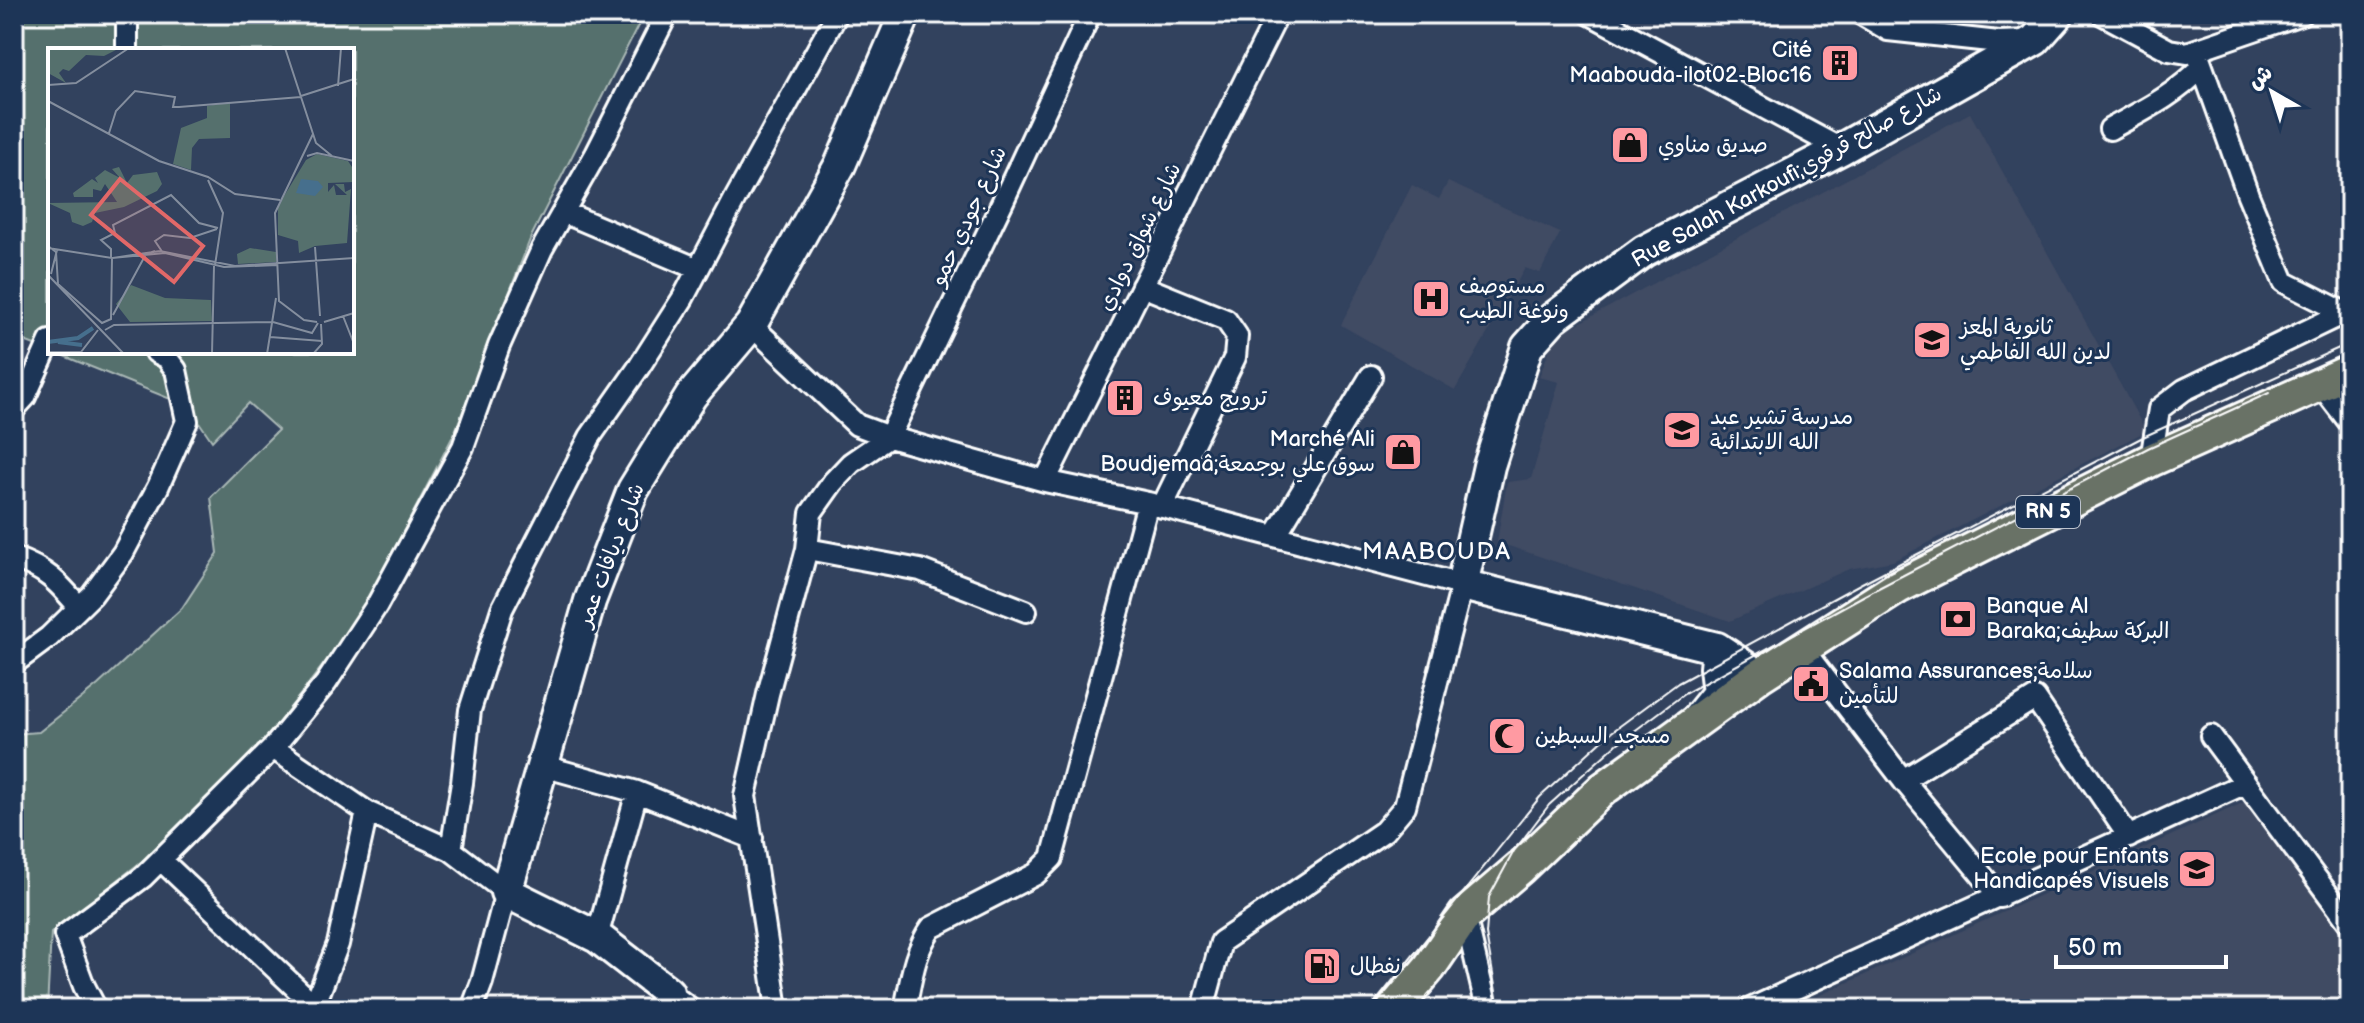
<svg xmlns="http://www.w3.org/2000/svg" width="2364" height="1023" font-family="'Balsamiq Sans','Playpen Sans Arabic',sans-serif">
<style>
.built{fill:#414b63}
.green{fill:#55706d;stroke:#aab8b6;stroke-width:2}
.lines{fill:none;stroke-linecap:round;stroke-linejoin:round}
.street-casing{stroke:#fff;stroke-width:26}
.secondary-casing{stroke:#fff;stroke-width:36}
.primary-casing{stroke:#fff;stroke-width:38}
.street{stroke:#1d3557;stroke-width:20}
.secondary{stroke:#1d3557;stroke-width:30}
.primary{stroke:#697266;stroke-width:32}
.tram{stroke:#fff;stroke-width:2}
.labels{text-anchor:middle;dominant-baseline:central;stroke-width:6;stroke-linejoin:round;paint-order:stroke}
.shield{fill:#1d3557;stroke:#bbc2cd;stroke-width:2}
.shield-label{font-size:20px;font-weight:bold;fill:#fff}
.poi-label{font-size:22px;fill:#fff;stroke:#1d3557;text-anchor:start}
.street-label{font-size:22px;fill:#fff;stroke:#1d3557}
.neighbourhood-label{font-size:24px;letter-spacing:2px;fill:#fff;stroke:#1d3557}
.inset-river{fill:none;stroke:#466f8d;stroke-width:4}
.inset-road{fill:none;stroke:#848e9e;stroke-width:2}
.view{fill:#e26868;fill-opacity:0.15;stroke:#e26868;stroke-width:4}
.inset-edge{fill:none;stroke:#fff;stroke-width:4}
</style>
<rect width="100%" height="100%" fill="#32425e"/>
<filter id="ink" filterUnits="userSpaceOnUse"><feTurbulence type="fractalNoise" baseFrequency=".0125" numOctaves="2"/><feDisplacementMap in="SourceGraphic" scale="16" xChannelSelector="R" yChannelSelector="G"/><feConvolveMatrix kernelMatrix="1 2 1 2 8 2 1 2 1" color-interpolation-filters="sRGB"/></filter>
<g filter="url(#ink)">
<!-- built -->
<path class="built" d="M1970,113L2146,431L1893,561L1849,569L1730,621L1497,542L1507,482L1531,479L1559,382L1539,377L1555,336Z
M1448,182L1560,233L1540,273L1525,268L1455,390L1341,325L1412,185L1439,199Z
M2245,802L2350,937V1009H1790Z"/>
<!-- green -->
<path class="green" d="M14,14H644L531,237L454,434L357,621L272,731L161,846L51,933L47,1009H14V734L39,732L98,685L182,608L218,553L211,497L278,430L248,403L212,441L188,406L54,352H352V50H50V351L14,337Z"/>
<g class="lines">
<!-- street casing -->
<g class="street-casing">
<path id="street" d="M1590,14L1841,149
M1861,14L1888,30L1999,42L2028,41
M2102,14L2169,50L2187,53L2301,14
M127,50V14
M2196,50L2248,195L2284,282L2345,313
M2110,129C2144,110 2174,96 2202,67
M563,212L698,269
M1142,286L1226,320L1237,336L1235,357L1162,507
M751,325L857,425L889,437L1045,481L1148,503L1462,585L1405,806L1384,831L1221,942L1203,1009
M2320,384L2350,423
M14,409L25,397L50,341
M2151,460L2159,409L2184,390L2350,310
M1045,481L1278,14
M1275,536L1371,376
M807,549L920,570L1026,611
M14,558C46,569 58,582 79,607
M1802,648L1903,780L2000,897
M14,663L49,637L92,595L123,553L158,487L187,421L176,370L166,357L156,352
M2211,736L2350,924
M273,748L367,812L451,850L506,892L482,982L472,1009
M543,766L637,792L752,838
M1903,780L2035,698L2129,837
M451,850L462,783L470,710L502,609L590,437L639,367L683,298L736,197L837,14
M161,860L315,1006
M1465,915L1487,1009
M597,937L637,792
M668,992L691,1009
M96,1009L84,986L65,935L143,877L273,748L326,683L377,605L463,447L499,346L542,249L596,154L667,14
M313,1009L338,944L367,812
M777,1009L745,796L768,694L807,549L811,513L833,482L851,463L889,437L1003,201L1090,14
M905,1009C911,981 914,952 931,928L1036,874L1052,858L1148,503
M1750,1009L2246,783"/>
</g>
<!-- secondary casing -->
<g class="secondary-casing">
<path id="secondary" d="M1759,676L1717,648L1462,585L1489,466L1527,347L1553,318L1644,251L1841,149L2035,40L2058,14
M1697,719L1718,693L1715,668L1717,648
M662,1009L668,992L597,937L506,892L590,601L633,490L691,396L751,325L840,165L905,14"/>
</g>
<!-- primary casing -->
<g class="primary-casing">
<path id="primary" d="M1394,1009L1429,968L1465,915L1521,867L1603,789L1759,676L1898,587L2151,460L2350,371"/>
</g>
<!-- street -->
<use href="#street" class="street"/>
<!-- secondary -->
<use href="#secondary" class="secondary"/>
<!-- primary -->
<use href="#primary" class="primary"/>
<!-- tram -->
<path class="tram" d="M1370,1009L1540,797L1609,734L1678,683L1860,584L2143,437L2350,343
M1499,1009L1486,934L1489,897L1514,851L1549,805L1617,744L1684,694L1865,595L2148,448L2269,393"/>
</g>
</g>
<!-- icons -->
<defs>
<g id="building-square" transform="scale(2)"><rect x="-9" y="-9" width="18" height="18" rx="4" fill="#ff9aa2" stroke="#1d3557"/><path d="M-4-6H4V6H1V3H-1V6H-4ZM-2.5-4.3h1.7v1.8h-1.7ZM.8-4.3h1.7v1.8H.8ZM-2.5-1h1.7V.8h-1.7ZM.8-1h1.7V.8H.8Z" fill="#111"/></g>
<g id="shop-square" transform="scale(2)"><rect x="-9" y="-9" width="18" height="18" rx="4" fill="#ff9aa2" stroke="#1d3557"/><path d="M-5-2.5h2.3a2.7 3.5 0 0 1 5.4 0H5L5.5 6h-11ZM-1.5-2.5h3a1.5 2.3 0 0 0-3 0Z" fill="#111"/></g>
<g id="hospital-square" transform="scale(2)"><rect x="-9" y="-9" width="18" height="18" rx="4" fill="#ff9aa2" stroke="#1d3557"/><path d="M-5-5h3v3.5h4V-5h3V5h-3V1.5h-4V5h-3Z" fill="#111"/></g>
<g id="school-square" transform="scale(2)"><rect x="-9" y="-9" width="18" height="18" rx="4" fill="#ff9aa2" stroke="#1d3557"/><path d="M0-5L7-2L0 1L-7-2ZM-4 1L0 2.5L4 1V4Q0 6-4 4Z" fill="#111"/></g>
<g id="bank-square" transform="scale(2)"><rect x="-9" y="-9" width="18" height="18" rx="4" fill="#ff9aa2" stroke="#1d3557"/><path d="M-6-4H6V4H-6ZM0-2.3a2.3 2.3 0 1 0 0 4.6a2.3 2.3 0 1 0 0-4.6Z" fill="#111"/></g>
<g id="civic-square" transform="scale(2)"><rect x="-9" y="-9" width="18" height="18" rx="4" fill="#ff9aa2" stroke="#1d3557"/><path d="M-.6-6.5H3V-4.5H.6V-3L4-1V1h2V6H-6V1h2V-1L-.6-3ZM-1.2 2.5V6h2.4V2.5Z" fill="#111"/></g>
<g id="mosque-square" transform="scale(2)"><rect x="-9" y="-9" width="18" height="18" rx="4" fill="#ff9aa2" stroke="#1d3557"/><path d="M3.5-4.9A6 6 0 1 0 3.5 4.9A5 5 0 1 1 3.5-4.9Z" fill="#111"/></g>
<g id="fuel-square" transform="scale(2)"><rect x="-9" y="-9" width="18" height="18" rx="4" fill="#ff9aa2" stroke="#1d3557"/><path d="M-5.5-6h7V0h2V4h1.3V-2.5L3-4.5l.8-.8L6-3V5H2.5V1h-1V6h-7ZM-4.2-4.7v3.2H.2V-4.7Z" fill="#111"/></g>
</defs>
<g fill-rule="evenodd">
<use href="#building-square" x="1840" y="63"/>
<use href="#shop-square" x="1630" y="145"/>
<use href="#hospital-square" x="1431" y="299"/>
<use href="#school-square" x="1932" y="340"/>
<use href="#building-square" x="1125" y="398"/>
<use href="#school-square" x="1682" y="430"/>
<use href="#shop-square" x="1403" y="452"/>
<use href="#bank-square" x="1958" y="619"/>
<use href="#civic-square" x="1811" y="684"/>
<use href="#mosque-square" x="1507" y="736"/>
<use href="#school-square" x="2197" y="869"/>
<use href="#fuel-square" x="1322" y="966"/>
</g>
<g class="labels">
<!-- shield labels -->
<rect class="shield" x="2016" y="496" width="64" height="32" rx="6"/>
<g class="shield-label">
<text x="2048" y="512">RN 5</text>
</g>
<!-- poi labels -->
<g class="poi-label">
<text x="1812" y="50" text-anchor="end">Cité<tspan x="1812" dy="25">Maabouda-ilot02-Bloc16</tspan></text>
<text x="1658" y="145">صديق مناوي</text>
<text x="1459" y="286">مستوصف<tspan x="1459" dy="25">ونوغة الطيب</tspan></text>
<text x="1960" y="327">ثانوية المعز<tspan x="1960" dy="25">لدين الله الفاطمي</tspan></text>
<text x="1153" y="398">ترويج معيوف</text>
<text x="1710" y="417">مدرسة تشير عبد<tspan x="1710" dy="25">الله الابتدائية</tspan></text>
<text x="1375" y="439" text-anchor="end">Marché Ali<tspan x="1375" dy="25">Boudjemaâ;سوق علي بوجمعة</tspan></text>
<text x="1986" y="606">Banque Al<tspan x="1986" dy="25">Baraka;البركة سطيف</tspan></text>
<text x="1839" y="671">Salama Assurances;سلامة<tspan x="1839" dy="25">للتأمين</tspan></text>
<text x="1535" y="736">مسجد السبطين</text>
<text x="2169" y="856" text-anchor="end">Ecole pour Enfants<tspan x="2169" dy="25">Handicapés Visuels</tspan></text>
<text x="1350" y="966">نفطال</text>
</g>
<!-- street labels -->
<g class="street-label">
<text transform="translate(1787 177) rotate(-29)">Rue Salah Karkoufi;شارع صالح قرقوي</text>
<text transform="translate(969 216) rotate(-65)">شارع جودي حمو</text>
<text transform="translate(1140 237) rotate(-64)">شارع شواق دوادي</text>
<text transform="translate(611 555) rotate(-69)">شارع ديافات عمر</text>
</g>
<!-- neighbourhood labels -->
<g class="neighbourhood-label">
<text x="1437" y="551">MAABOUDA</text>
</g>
</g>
<!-- overview -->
<g transform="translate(48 48)">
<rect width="306" height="306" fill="#32425e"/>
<path d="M72,0L56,8L38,7L21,23L15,21L11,25L18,35L0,25V1ZM182,54V90L151,91L144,100L143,122L125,116L133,80L159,70V58ZM269,106L300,113L306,122V134L280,135V144L286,137L288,147H299L287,136H296L297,144L303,141L299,195L267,198L251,205L250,193L230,187V158L258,112ZM71,119L79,135L85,127L109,124L114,136L109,143L76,159L47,165L44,174L35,178L24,174L22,165L0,155L69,154L57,136L53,143L45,141V149H26L25,145L44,131L50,135L47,130L57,122L72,130L64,121ZM202,200L228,204V214L190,216L189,206ZM83,237L117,250L163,252L164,273L82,274L68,256Z" fill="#55706d"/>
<path d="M253,131L270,133L275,139L267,148L248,145Z" fill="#466f8d"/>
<path class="inset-river" d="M0,294L30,290L45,280M10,294L34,297"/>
<path class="inset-road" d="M237,0L268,95L284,108M0,37L28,35L81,0M290,38L293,0M253,48L306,31M0,53L111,113L160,129L187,146L232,152M61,85L68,63L87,43L127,49L125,59H131L253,49M265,86L227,165L231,253L256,272L269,274M259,108L269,105L306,113M160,132L175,165L167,217M0,198L8,204L10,236L54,275L63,271L64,210L112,203L187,218L306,210M267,199L272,268M0,200L64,210L117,205L176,219L230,217M115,205L107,193L116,187L142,190L169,181M63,209V201L53,192L67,185L65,177L123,147L151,175L170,180M3,226L9,202M0,227L76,306M65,267L98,206L107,203M295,268L306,296M276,274L306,265M57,282L66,277L225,274L264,285L270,275M222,289L274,293M0,304H33L50,282M164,306L166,218M219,306L228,250M265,306L274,296L273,276"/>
<path class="view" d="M72,131L155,198L126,234L43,167Z"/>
<rect width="306" height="306" class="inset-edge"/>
</g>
<!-- margin -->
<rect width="2364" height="1023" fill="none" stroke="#1d3557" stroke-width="48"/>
<rect x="24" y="24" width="2316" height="975" fill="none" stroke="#fff" stroke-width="3" filter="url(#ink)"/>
<!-- north arrow -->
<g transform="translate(2272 92) rotate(321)" stroke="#1d3557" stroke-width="6" paint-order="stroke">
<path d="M0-6L14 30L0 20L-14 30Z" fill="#ffffff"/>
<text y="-12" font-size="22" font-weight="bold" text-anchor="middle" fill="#ffffff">ش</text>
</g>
<!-- scale -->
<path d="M2056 955v12h170v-12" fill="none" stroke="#ffffff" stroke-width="4"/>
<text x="2068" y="955" font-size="24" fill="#ffffff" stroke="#1d3557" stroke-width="6" paint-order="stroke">50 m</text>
</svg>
